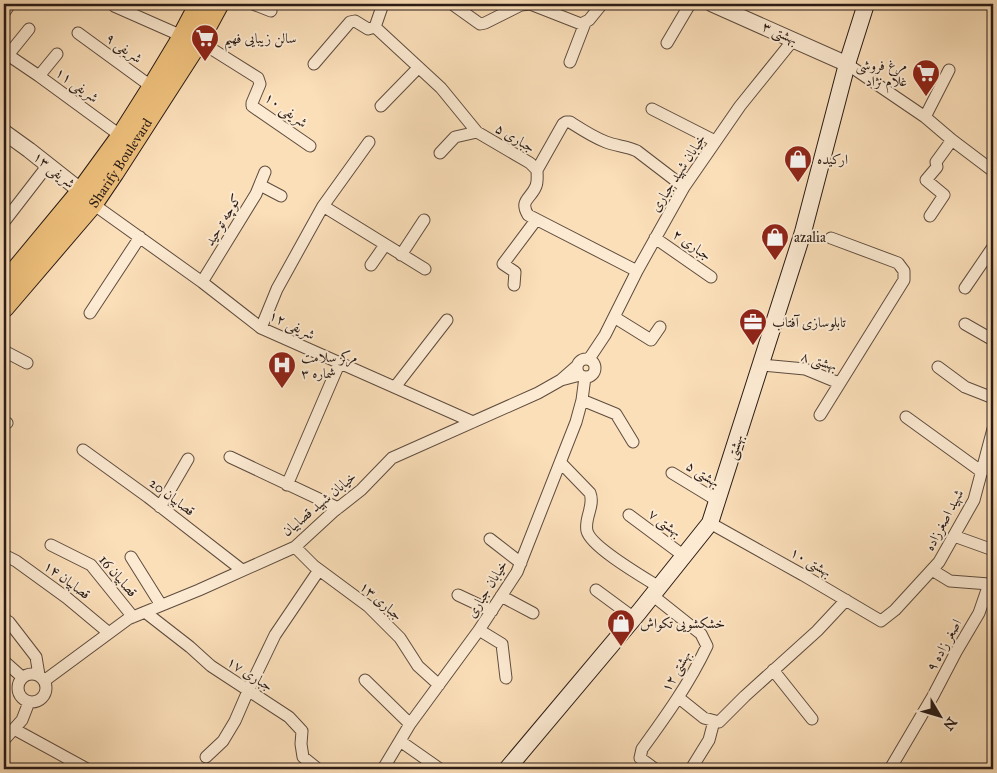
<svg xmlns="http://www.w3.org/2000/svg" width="997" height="773" font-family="'IM FELL Great Primer',Amiri,serif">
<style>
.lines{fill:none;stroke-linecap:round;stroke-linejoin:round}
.minor-casing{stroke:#5e4c3f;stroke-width:13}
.tertiary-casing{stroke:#5e4c3f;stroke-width:17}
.secondary-casing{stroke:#291b16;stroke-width:18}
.primary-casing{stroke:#291b16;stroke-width:21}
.minor{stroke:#fcead2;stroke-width:11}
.tertiary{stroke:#fcead2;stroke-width:15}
.secondary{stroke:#fcead2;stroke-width:16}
.primary{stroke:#eec07c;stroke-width:19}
.labels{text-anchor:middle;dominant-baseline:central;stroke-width:4;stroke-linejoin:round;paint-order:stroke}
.street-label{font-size:14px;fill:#291b16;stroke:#fcead2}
.poi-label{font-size:14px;fill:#291b16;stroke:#fcead2;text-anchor:start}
</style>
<rect width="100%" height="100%" fill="#fbdfb9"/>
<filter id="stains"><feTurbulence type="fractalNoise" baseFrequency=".004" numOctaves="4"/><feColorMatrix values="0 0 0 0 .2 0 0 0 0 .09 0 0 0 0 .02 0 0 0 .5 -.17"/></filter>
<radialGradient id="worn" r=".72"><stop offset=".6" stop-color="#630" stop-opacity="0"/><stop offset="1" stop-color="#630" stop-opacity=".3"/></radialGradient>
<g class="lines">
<!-- minor casing -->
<g class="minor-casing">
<path id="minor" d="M253,4L271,11
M383,4L375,27L441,88L477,132L530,163L537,170C537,175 538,181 536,186C531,199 519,200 528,215L637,271
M452,4L480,24L485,23L521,5L530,4L581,24L589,20L602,4
M114,6L182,36
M4,13L10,4
M29,29L8,55L39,76
M78,33L152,87
M199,41L258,78L260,84L252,103V106L310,146
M667,43L690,4
M57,54L39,76L121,136
M570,62L585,23
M314,64L350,22L355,21L368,29L375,27
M847,64L925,117L952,140L993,171
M381,106L418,68
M652,109L715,141
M925,117L949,70
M440,153L455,137L477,132
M537,170L563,124L566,122H570C581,129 593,137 606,142C616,146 627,146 637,151L684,187
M260,185L281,196
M93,204L202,282L261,328L473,422
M323,206L425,269
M930,216L944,195L926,180L937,167L936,162L952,140
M4,222L48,165
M655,238L711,277
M401,255L424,220
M371,265L385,245
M202,282L256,194L265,172
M514,285L515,272L503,264L536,220
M965,288L993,247
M90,313L140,237
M614,317L651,340L660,327
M965,324L993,340
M261,328L277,289L323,206L369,142
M4,351L27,363
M589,359L605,335L637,271L684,187L740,106L794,39
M577 368a9 9 0 1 1 18 0a9 9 0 1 1-18 0Z
M761,365L805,369L839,383
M577,366L561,380L580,375
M938,367L965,387L993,398
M395,387L447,320
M582,400L616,414L633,442
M820,415L904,280V271L898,263L831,238
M906,417L982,472
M4,422L7,423
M83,450L148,497L242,570
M230,457L338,508
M561,463L590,493C595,506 584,518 587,531C591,547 643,577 659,587
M672,473L718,501
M287,485L339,364
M160,507L188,459
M629,515L684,556
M710,523L803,575L881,621L895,610L939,562L974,500L993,429
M954,536L993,550
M490,539L521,563
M51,545L91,565L133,617
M295,547L314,566L368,606L400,638L418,666L439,685
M4,555L16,561L67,598L109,633
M131,557L161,605
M596,590L634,618
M458,595L492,611
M652,595L701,634L707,646C689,684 666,716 642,749L640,758L655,769
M501,596L533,613
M145,612L190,647L211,666L289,717L302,731L301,744L303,757L318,769
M4,619L9,622L36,657L39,675
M479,630L502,644L506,678
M4,661L22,677
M773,670L812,719
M18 688a14 14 0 1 1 28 0a14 14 0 1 1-28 0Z
M365,680L410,724
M44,681L128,619L199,590L295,547L333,512L361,490L392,458L538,393L561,380
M679,698L704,718L719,722L745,696L817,631L846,600
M14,729L87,769
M4,740L22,720L29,702
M400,741L440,769
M206,757L223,741L235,721L248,691L275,635L319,570
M4,766L8,769
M383,769L410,724L479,630L517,572L576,422L582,400L585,377
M691,769L709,740L714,721
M890,769L933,696L956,652L979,613L989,584L950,581L932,570"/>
</g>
<!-- tertiary casing -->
<g class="tertiary-casing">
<path id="tertiary" d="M712,4L847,64
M4,132L29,150L81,191"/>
</g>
<!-- secondary casing -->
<g class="secondary-casing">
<path id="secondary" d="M507,769L639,612L710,523L803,232L847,64L866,4"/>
</g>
<!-- primary casing -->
<g class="primary-casing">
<g id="primary">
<path d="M4,284L81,191L121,136L152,87L178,44L199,4"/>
<path id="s1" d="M4,308L93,204L114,173L199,41L219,4"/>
</g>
</g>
<!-- minor -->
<use href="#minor" class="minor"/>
<!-- tertiary -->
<use href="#tertiary" class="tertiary"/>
<!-- secondary -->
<use href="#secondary" class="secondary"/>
<!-- primary -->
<use href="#primary" class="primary"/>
</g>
<!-- icons -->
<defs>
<g id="supermarket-pin" transform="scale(1.4375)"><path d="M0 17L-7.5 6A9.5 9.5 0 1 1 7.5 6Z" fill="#8f2418" stroke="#fcead2"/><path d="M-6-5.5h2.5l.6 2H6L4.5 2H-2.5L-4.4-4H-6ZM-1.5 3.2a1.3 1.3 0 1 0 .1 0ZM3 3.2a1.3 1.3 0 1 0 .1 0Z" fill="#fff"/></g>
<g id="shop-pin" transform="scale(1.4375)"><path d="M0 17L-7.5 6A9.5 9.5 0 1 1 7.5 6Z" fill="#8f2418" stroke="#fcead2"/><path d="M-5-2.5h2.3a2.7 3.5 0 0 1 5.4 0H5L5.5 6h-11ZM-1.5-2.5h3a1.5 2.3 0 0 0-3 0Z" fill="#fff"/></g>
<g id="office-pin" transform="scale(1.4375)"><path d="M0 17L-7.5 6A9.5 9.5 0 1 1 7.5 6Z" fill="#8f2418" stroke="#fcead2"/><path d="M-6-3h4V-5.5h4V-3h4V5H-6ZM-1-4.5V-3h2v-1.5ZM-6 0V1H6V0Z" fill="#fff"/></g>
<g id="hospital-pin" transform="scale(1.4375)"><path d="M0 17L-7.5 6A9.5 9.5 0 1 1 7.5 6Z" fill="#8f2418" stroke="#fcead2"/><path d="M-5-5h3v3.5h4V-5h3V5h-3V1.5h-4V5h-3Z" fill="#fff"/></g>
</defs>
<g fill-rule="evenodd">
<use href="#supermarket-pin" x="205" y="38"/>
<use href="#supermarket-pin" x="926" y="73"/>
<use href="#shop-pin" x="798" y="159"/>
<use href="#shop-pin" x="775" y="237"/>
<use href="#office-pin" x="753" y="322"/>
<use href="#hospital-pin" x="282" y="365"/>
<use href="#shop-pin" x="621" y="623"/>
</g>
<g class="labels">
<!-- street labels -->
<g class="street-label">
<text transform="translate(780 33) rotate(24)">بهشتی ۳</text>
<text transform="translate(124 48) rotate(36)">شریفی ۹</text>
<text transform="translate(77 85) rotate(36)">شریفی ۱۱</text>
<text transform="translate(286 110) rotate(36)">شریفی ۱۰</text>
<text transform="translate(515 138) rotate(31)">جباری ۵</text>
<text stroke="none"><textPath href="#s1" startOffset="186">Sharify Boulevard</textPath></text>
<text transform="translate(54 170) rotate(39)">شریفی ۱۳</text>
<text transform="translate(678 173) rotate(-57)">خیابان شهید جباری</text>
<text transform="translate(223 220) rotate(-59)">کوچه توحید</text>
<text transform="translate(692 245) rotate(35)">جباری ۲</text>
<text transform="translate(292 325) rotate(26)">شریفی ۱۲</text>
<text transform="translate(819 361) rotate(17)">بهشتی ۸</text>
<text transform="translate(735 447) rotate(-72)">بهشتی</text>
<text transform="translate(703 474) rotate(32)">بهشتی ۵</text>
<text transform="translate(172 497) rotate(37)">قصابیان 20</text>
<text transform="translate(319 504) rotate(-40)">خیابان شهید قصابیان</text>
<text transform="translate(944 520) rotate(-62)">شهید اصغرزاده</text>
<text transform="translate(665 523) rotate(36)">بهشتی ۷</text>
<text transform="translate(811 562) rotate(30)">بهشتی ۱۰</text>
<text transform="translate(118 576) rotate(49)">قصابیان 16</text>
<text transform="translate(67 580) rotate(37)">قصابیان ۱۴</text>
<text transform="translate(487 589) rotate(-58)">خیابان جباری</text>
<text transform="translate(381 601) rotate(41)">جباری ۱۳</text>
<text transform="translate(944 645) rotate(-61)">اصغر زاده ۹</text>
<text transform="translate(676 671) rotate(-60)">بهشتی ۱۲</text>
<text transform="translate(250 674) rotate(33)">جباری ۱۷</text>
</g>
<!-- poi labels -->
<g class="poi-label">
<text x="224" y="38">سالن زیبایی فهیم</text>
<text x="907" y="65" text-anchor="end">مرغ فروشی<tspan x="907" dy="16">غلام نژاد</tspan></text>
<text x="817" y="159">ارکیده</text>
<text x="794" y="237">azalia</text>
<text x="772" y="322">تابلوسازی آفتاب</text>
<text x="301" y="357">مرکز سلامت<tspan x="301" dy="16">شماره ۳</tspan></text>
<text x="640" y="623">خشکشویی تکواش</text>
</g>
</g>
<!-- margin -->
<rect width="997" height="773" fill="none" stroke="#fbdfb9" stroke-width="20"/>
<rect x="5" y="5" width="987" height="763" fill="none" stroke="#291b16" stroke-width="2.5"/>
<rect x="10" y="10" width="977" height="753" fill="none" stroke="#291b16"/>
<!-- north arrow -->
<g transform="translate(940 716) rotate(128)" stroke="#fcead2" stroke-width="4" paint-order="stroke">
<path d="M0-4L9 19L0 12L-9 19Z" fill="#291b16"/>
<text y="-8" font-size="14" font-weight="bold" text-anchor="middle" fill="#291b16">N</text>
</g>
<rect width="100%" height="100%" filter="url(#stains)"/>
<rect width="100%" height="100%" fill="url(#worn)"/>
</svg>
